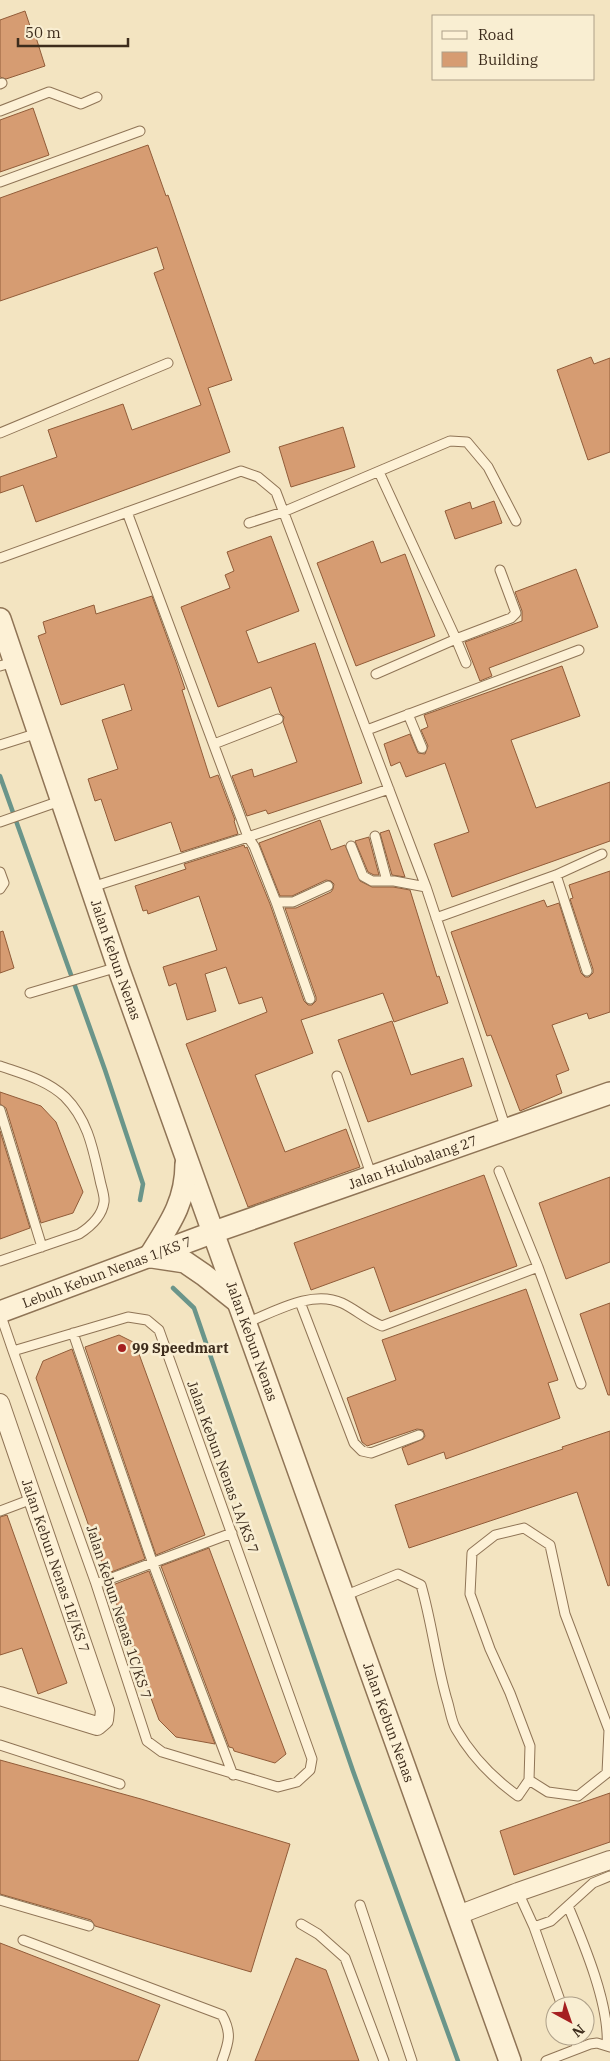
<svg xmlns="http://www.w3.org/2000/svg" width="610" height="2061" font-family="'IBM Plex Serif',serif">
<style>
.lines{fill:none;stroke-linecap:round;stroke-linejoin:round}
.stream{stroke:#6a958a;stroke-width:4.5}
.building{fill:#d69c72;stroke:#915c39}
.service-casing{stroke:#8f7456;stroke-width:11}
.minor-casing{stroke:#8f7456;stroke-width:20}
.tertiary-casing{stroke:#8f7456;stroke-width:24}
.service{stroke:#fdf1d6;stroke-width:9}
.minor{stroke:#fdf1d6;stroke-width:18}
.tertiary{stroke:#fdf1d6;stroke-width:21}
.poi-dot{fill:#a51f20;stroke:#f9eed2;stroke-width:2}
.labels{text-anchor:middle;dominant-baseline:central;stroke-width:5;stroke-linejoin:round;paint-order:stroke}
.street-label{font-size:14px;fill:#3d2c1c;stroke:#f9eed2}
.poi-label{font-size:14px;font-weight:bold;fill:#3d2c1c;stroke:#f9eed2;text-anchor:start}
</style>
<rect width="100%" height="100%" fill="#f3e4c1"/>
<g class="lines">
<!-- stream -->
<path class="stream" d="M0,776L105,1070L143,1184L140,1200
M173,1288L194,1308L353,1771L458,2061"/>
</g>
<!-- building -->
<path class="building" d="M25,11L31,29L33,28L45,66L6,79L0,77V20Z
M33,108L49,155L0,172V120Z
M148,145L166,196L168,195L232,380L208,388L230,452L36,522L23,485L0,493V477L57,457L48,430L123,404L132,430L201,405L154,273L164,269L157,247L0,301V198Z
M591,357L594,364L610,358V452L588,460L557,370Z
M343,427L355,467L291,487L279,447Z
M494,501L502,523L455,539L445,511L470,502L472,509Z
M271,536L299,611L246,631L258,663L315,643L362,783L268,814L266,810L247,816L232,776L252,769L254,777L297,762L283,722L284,717L280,713L271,687L218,707L181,607L230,588L225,575L234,571L227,552Z
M373,541L381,563L405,554L435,636L356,666L317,563Z
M576,569L598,627L489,668L492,676L480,681L465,642L522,621V611L515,592Z
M152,596L176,662L185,689L182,690L210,778L218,775L235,820L234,821L238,834L181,852L171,822L115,841L101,799L95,801L88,779L118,769L102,720L132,710L124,684L61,705L38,636L46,633L43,622L94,605L96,614Z
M562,666L580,716L511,740L536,808L610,782V841L452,897L434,844L469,832L445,763L406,777L400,762L391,766L384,744L410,734L418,753L425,754L428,746L421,730L428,727L424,715Z
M320,820L331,850L345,845L360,881L372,887H393L410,890L437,977L439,976L448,1003L394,1022L383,993L301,1020L313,1053L255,1075L285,1152L346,1129L360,1167L248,1207L186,1044L267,1012L262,997L239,1004L226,967L205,974L216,1011L187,1020L176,983L169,986L163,967L217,950L199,896L148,914L147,910L143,911L135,886L186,869L184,864L244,845L245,848L247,847L270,904L304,1001L308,1005H312L316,1001V997L285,908H296L331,892L333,889L334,884L331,881L326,880L292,896H280L259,843Z
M389,830L405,877L392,875L380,833Z
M369,837V838L379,875H374L368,872L355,841Z
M610,871V1012L589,1019L587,1013L552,1025L569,1070L556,1075L562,1093L520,1111L491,1035L487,1036L451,932L544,900L547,907L559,903L581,973L585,977H589L593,973V969L570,899L573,898L569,885Z
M3,931L14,968L0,973V932Z
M392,1021L411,1075L463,1058L472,1086L368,1122L338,1040Z
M0,1092L41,1106L56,1122L83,1192L73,1213L41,1223L6,1108L0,1104Z
M0,1131L30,1228L0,1239Z
M484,1175L517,1266L390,1312L374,1267L311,1290L294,1243Z
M610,1177V1262L566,1279L539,1203Z
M526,1289L558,1380L548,1383L560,1418L446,1459L444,1452L408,1465L402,1448L423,1439L425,1436L423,1430L417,1429L367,1446L362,1442L347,1398L396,1380L382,1340Z
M610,1303V1395H608L580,1314Z
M119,1335L135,1343L205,1535L156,1555L85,1347Z
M72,1349L145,1559L106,1574L36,1378L43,1361Z
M610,1431V1585L608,1586L577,1492L409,1548L395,1505L563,1449L562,1447Z
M7,1515L67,1683L38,1694L22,1648L0,1655V1517Z
M209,1548L286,1754L275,1763L234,1751L233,1748L229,1747L161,1566Z
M149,1571L215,1744L176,1737L159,1720L110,1586Z
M0,1760L141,1799L290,1844L251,1972L95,1926L91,1920L0,1894Z
M610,1793V1842L514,1875L500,1831Z
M0,1943L160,2005L138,2061H0Z
M296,1958L326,1970L359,2061H255Z"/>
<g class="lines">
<!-- service casing -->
<g class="service-casing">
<path id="service" d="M0,84L2,83
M0,111L49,92L81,104L97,97
M0,182L140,131
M0,433L168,363
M127,512L248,837L389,789
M249,523L283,512L450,441L467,442L488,467L516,521
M0,558L241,471L258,477L276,492L426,887L506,1129
M466,663L456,639L511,618L516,613L500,570
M0,666L14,662
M376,674L456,639L379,472
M408,714L422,748
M367,730L579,650
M214,744L278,719
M0,745L38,733
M0,822L60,801
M375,836L387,881
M351,846L363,876L372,881H394L426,887
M0,872L4,883L0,889
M556,875L587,971
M92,887L248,837L254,846L276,902L310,999
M276,902H293L328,886
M436,918L556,875L602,854
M30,993L118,967
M0,1066C23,1074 47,1080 65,1097C88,1120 93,1149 100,1180C101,1186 105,1196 104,1202C102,1217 90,1227 79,1234L0,1261
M337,1076L372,1177
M0,1110L42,1247
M499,1171L538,1267L581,1384
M300,1302L354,1443L362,1451L371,1453L419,1435
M0,1313L13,1351L96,1584L147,1741L162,1752L278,1787L297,1782L310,1770L312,1759L159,1330L147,1320L128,1317L13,1351
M246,1323C274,1312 312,1289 342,1303C355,1309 367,1320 382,1326L538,1267
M73,1333L153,1564L233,1775
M0,1511L32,1499
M96,1584L232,1533
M344,1596L398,1574L421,1585C432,1623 436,1662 447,1700C450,1709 451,1721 456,1729C471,1755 494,1779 518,1796L529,1780L530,1746L510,1693L490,1649L470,1594L472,1553L495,1535L524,1528L550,1545L565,1614L609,1730L607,1773L578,1796L548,1792L529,1780
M0,1745L120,1784
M518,1892L534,1927L562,2006
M0,1900L89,1926
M360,1905L412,2061
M568,1906C584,1944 610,2006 607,2046
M301,1924L318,1934L345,1958L384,2061
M534,1927L551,1921L593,1883L610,1876
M23,1940L222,2015C232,2033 229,2042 222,2061
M573,2036L578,2048
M546,2061L590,2044L597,2043L610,2047"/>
</g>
<!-- minor casing -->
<g class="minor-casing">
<g id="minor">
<path id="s1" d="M0,1403L105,1710L104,1720L97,1726L0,1696"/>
<path d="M458,1915L518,1892L610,1860"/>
</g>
</g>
<!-- tertiary casing -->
<g class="tertiary-casing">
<g id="tertiary">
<path id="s2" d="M0,619L118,967L510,2061"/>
<path d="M149,1257C169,1225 186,1202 186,1164"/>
<path d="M152,1257L185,1262L204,1275L238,1302"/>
<path id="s3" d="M0,1312L214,1232L610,1093"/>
</g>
</g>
<!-- service -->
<use href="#service" class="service"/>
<!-- minor -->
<use href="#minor" class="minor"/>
<!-- tertiary -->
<use href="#tertiary" class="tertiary"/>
</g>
<!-- markers -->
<circle class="poi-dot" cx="122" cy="1348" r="5"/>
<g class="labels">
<!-- street labels -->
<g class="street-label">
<text stroke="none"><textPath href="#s2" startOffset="360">Jalan Kebun Nenas</textPath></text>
<text stroke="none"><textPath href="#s3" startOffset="439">Jalan Hulubalang 27</textPath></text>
<text stroke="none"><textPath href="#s3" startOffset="114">Lebuh Kebun Nenas 1/KS 7</textPath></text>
<text stroke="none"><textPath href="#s2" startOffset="765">Jalan Kebun Nenas</textPath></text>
<text transform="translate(223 1467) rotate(70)">Jalan Kebun Nenas 1A/KS 7</text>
<text stroke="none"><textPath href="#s1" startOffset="172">Jalan Kebun Nenas 1E/KS 7</textPath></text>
<text transform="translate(119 1612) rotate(72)">Jalan Kebun Nenas 1C/KS 7</text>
<text stroke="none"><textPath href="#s2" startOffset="1170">Jalan Kebun Nenas</textPath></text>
</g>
<!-- poi labels -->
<g class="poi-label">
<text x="132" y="1348">99 Speedmart</text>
</g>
</g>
<!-- legend -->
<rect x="432" y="15" width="162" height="65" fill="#f9eed2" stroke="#aea089"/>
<rect x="442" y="31" width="25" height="8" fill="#fdf1d6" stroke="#aea089"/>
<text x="478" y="40" font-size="15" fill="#3d2c1c">Road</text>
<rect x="442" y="52" width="25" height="15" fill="#d69c72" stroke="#aea089"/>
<text x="478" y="65" font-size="15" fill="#3d2c1c">Building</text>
<!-- north arrow -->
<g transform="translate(570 2021) rotate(140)"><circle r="24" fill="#f9eed2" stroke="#aea089"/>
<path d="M0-4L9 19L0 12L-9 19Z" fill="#a51f20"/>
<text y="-8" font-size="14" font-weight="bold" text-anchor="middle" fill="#3d2c1c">N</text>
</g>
<!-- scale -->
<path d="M18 38v8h110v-8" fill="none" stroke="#3d2c1c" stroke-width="2.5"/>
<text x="25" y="38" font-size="15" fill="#3d2c1c" stroke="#f9eed2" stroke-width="4" paint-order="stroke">50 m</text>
</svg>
